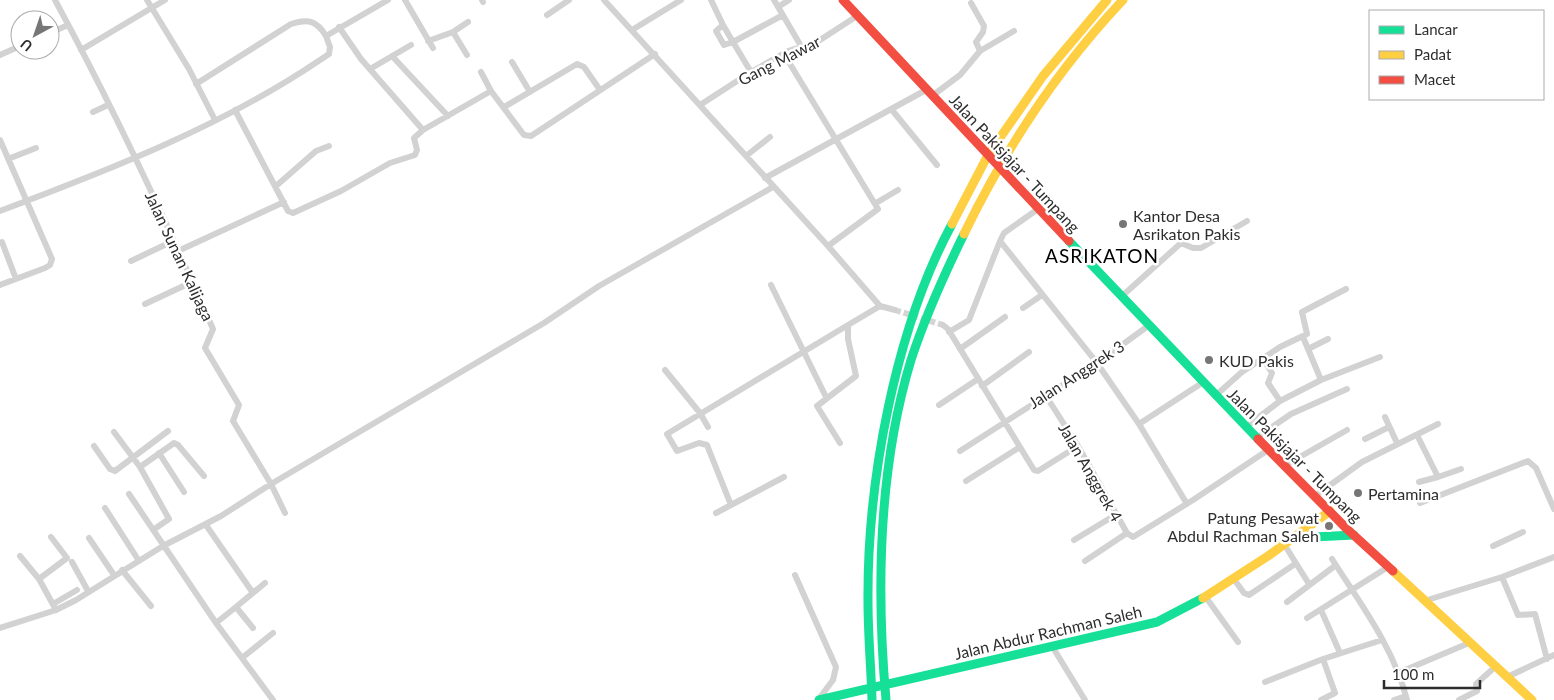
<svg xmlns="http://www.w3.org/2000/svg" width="1554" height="700" font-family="Lato,sans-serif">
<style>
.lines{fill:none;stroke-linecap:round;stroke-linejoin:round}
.street-tunnel{stroke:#d5d5d5;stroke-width:6;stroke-dasharray:6 3;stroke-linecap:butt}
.street{stroke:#d2d2d2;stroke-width:6}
.fast{stroke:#16e098;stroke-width:9}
.slow{stroke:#ffcf43;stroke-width:9}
.jam{stroke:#f24e42;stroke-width:9}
.poi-dot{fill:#767676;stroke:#fff;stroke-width:2}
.labels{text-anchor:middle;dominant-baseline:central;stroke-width:5;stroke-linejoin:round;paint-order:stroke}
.street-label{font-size:16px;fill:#2d2d2d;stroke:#fff}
.poi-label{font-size:16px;fill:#2d2d2d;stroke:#fff;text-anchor:start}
.quarter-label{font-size:19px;letter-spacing:1px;fill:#000;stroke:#fff}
</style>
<rect width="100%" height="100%" fill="#fff"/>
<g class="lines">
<!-- street-tunnel -->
<path class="street-tunnel" d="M895,310L943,325"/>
<!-- street -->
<path class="street" d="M55,0C113,107 165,218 213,329L205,348L239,405L233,421L271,484L285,513
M147,0L189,69L215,120
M405,0L433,48
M482,0L483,2
M604,0L828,246L880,306L895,310
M711,0L723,25L716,31L724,45L733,42L751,72
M774,0L801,46
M971,3L984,26L983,32L976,42L980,51
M778,7L789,0
M547,15L569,0
M723,25L733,42L783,15
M339,27L361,59L423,130L491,91L524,135L531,136L655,54
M632,30L681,0
M453,32L467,55
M50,33L68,25
M428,41L453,32L468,22
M81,50L165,0
M784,54L878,209L828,246
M0,55L20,46
M392,56L448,116
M512,62L530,92
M370,69L411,45
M481,72L491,91
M196,84L291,24C308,18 317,21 326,36
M932,96L960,75L980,51L1014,31
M700,105L751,72L788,51L817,42L857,16
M504,107L577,64L584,67L600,90
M235,110L288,211L293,213L341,191L390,163L415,155L417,150L414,138L423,130
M892,110L937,165
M93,112L108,105
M0,140L52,259L50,265L45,268L0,285
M746,156L770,137
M8,159L36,148
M765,178L926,90
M276,186L316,151L329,146
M876,203L898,190
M1038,209L1004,233L1000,241L1097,363L1139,424L1187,504
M0,211C109,170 220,127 317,62L329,54L330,47L326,36L388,0
M2,242L16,279
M178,251L284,202
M131,261L173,241
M771,285L826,397
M1121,297L1181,243L1193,248H1201L1247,221
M145,304L192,282
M1023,308L1042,295
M943,325L948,329L1034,470L1038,471L1078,446
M949,332L969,320L1000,241
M1303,337L1321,380
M960,349L1005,317
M1308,349L1328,339
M1263,359L1272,373L1268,383L1280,401
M665,370L700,413L708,427
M982,386L1029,352
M1046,396L1078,446L1127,533L1133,537L1193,500L1268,450
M1215,396L1242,372L1280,347L1307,334L1302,312L1346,289
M939,405L978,379
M1385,417L1397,443
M1139,424L1202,383
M1246,427L1280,401L1321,380L1380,357
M114,432L140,467
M1417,435L1438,477L1461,469
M1256,438L1291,414L1347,389
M1365,439L1389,427
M840,443L817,406L856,376L848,339V325L880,306
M94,446L110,469L115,471L168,431
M960,451L1097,363L1148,326
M159,453L184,492
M1284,466L1347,430
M966,481L1020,447
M1419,482L1438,477
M129,494L216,623L273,700
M1315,496L1362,462L1438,424
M1420,503L1528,461L1536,468L1554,509
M731,505L784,477
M105,508L139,561
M716,513L731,505L707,445L699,443L677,451L667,434L848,325
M206,525L253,593
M153,530L169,519L140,467L174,443L178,445L204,476
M89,538L114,575
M1074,540L1117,514
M1284,544L1309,584
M1493,546L1523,532
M20,556L39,579L56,610
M1332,559C1360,603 1394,648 1407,700
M1085,561L1127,533
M72,562L88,591
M122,570L151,606
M795,575L836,667L833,680L818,700
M1502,577L1518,615L1535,614L1547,659
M1233,578L1244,593L1249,595L1295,564
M39,579L67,558L51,537
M1205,596L1238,642
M1424,601L1502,577L1554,557
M1287,602L1336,565
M53,604L77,590
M1321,610L1340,653
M1307,618L1388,567
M216,623L236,607
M0,628L56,610L76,600L163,546L221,516L271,484L544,323L599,286L773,187
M253,628L236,607L265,583
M1052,646L1085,700
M242,658L273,633
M1398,673L1469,643
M1507,677L1554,655
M1265,682L1323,659L1382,640
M1321,700L1335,693L1323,659
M1394,700L1406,696
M1459,700L1477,691L1476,684L1495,667"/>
<!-- fast -->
<path class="fast" d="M1069,241L1258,439
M1293,538L1354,535
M819,700L1157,622L1203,598
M872,700C871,667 868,634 868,602C867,481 895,330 952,224
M886,700C876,587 878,469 911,360C925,317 944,275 964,234"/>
<!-- slow -->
<path class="slow" d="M952,224L988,155L1043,76L1107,0
M964,234C1006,147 1057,70 1123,0
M1393,571L1532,700
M1203,598L1268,556L1330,511"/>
<!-- jam -->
<path class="jam" d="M843,0L1069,241
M1258,439L1347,529L1393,571"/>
</g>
<!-- markers -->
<g class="poi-dot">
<circle cx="1123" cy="224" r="5"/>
<circle cx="1209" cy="360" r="5"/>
<circle cx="1358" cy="493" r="5"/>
<circle cx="1329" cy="526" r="5"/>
</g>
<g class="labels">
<!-- street labels -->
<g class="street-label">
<text transform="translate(779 60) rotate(-27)">Gang Mawar</text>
<text transform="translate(1015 163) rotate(47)">Jalan Pakisjajar - Tumpang</text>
<text transform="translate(180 256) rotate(65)">Jalan Sunan Kalijaga</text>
<text transform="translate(1076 374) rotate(-33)">Jalan Anggrek 3</text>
<text transform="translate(1295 455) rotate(45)">Jalan Pakisjajar - Tumpang</text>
<text transform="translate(1091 472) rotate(60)">Jalan Anggrek 4</text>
<text transform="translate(1048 632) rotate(-13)">Jalan Abdur Rachman Saleh</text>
</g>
<!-- poi labels -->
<g class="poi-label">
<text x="1133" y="215">Kantor Desa<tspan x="1133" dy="18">Asrikaton Pakis</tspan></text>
<text x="1219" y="360">KUD Pakis</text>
<text x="1368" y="493">Pertamina</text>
<text x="1319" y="517" text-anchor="end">Patung Pesawat<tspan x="1319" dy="18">Abdul Rachman Saleh</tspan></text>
</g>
<!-- quarter labels -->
<g class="quarter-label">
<text x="1102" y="255">ASRIKATON</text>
</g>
</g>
<!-- legend -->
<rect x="1369" y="10" width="175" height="90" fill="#ffffff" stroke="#ababab"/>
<rect x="1379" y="26" width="25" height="8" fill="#16e098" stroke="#ababab"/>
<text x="1414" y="35" font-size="15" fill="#2d2d2d">Lancar</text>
<rect x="1379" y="51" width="25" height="8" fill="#ffcf43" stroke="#ababab"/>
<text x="1414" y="60" font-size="15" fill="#2d2d2d">Padat</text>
<rect x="1379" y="76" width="25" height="8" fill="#f24e42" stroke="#ababab"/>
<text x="1414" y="85" font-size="15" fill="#2d2d2d">Macet</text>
<!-- north arrow -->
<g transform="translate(35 35) rotate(220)"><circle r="24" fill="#ffffff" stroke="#ababab"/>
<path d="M0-4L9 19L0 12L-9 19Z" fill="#767676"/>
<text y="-8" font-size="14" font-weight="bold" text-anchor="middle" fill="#2d2d2d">U</text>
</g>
<!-- scale -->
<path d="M1384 680v8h96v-8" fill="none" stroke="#2d2d2d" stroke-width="2.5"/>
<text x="1392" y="680" font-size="15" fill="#2d2d2d" stroke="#ffffff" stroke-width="4" paint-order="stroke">100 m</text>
</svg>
